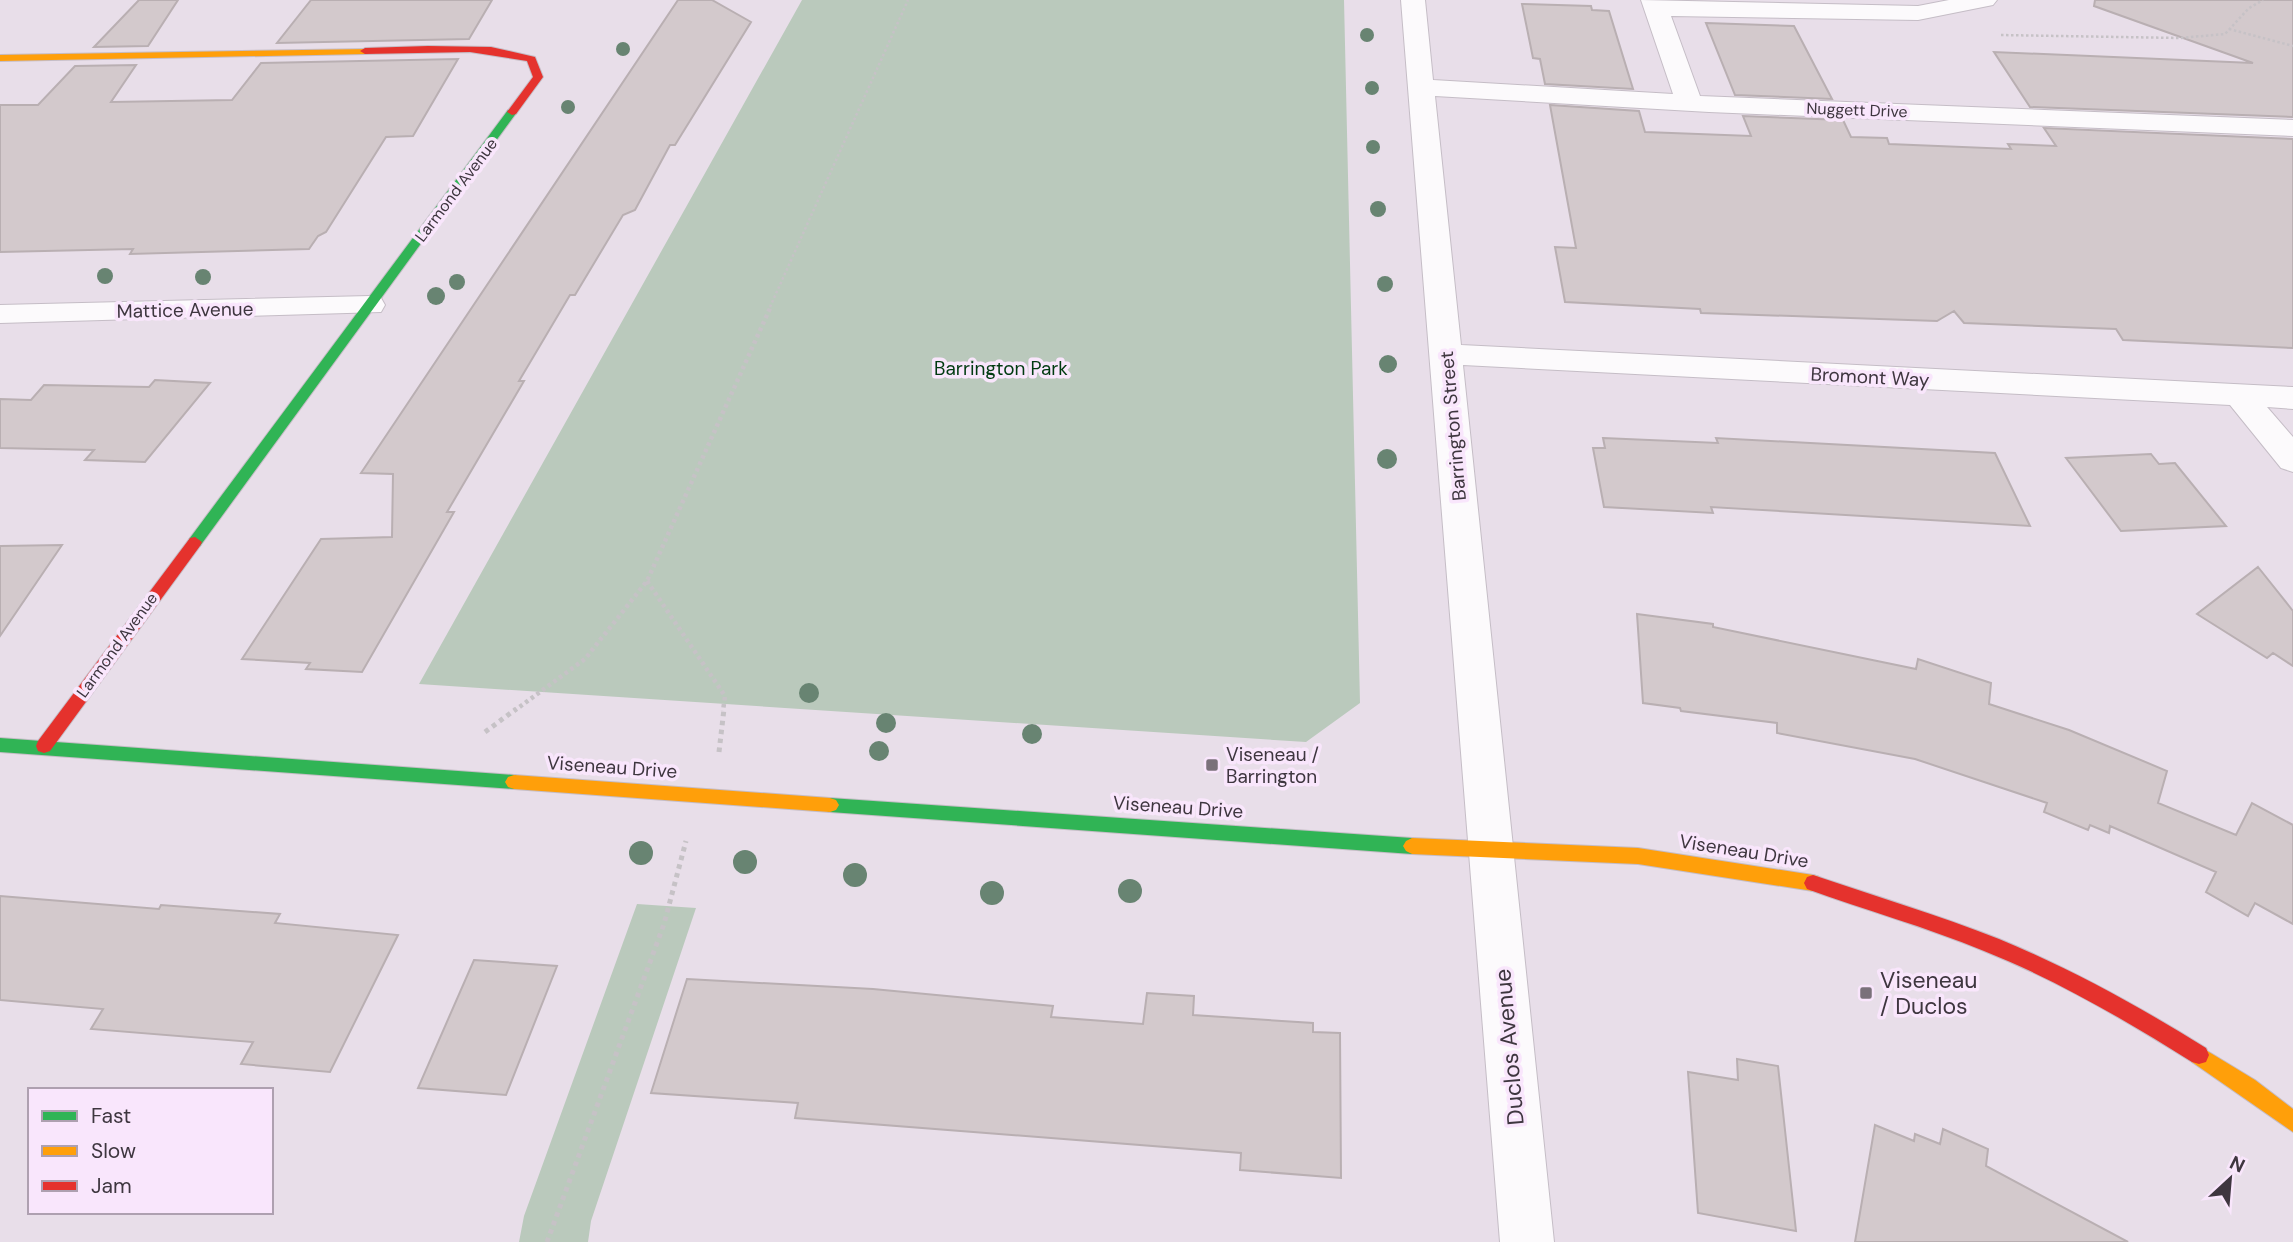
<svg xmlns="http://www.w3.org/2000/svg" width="2293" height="1242" font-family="'DM Sans',sans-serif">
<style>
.green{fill:#bac9bc}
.building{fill:#d3c9cc;stroke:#b9afb2;stroke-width:2}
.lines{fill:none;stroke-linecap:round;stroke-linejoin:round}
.street-casing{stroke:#c5bdc6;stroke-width:2}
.fast-casing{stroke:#c5bdc6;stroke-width:2}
.slow-casing{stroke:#c5bdc6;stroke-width:2}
.jam-casing{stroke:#c5bdc6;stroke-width:2}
.path-far2{stroke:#c6c2c6;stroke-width:2.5;stroke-dasharray:2.5 2.5;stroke-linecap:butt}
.path-far1{stroke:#c6c2c6;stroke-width:4.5;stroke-dasharray:3.5 3.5;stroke-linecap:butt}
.path{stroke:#c6c2c6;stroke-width:5;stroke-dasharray:4.5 4.5;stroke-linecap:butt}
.street{fill:#fcfafc;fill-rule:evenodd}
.fast{fill:#30b455;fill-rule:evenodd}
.slow{fill:#ff9f0a;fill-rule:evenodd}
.jam{fill:#e5322d;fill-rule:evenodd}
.tree{fill:#688472}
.poi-dot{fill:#7a717a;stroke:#f9e6fc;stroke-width:2.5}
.labels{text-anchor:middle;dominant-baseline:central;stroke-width:7;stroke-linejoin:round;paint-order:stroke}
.far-street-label{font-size:16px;fill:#3e363f;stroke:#f9e6fc}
.street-label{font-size:19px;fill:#3e363f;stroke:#f9e6fc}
.park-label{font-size:19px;fill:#003a10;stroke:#f9e6fc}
.poi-label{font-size:19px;fill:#3e363f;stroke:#f9e6fc;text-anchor:start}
.near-poi-label{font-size:23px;fill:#3e363f;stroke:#f9e6fc;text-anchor:start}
.near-street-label{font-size:23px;fill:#3e363f;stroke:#f9e6fc}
</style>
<rect width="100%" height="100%" fill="#e8dee9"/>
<!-- green -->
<path class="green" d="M802,0H1344L1360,703L1306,742L419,684Z
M637,904L696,908L591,1221L588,1242H519L524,1216Z"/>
<!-- building -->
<path class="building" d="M139,0H178L148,46L94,47Z
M311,0H492L469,39L277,43Z
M678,0H712L751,22L675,145H670L635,210L623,215L575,295H570L519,381H524L447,512H454L362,672L306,669L310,663L242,659L321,539L392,537L393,474L361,473Z
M2095,0H2293V117L2030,107L1994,52L2253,63L2094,6Z
M1522,4L1591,6L1592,10L1609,11L1633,89L1545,84L1540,59L1533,58Z
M1706,23L1794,26L1832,99L1735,95Z
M458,59L413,136L386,137L326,232L318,236L309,249L130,254L133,249L0,252V105H38L75,66L136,65L111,102L232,100L261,63Z
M1550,105L1639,111L1645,132L1751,136L1743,116L1843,120L1851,137L1887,138L1889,144L2011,149L2008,144L2056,146L2044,128L2293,139V348L2123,340L2116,329L1964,323L1954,311L1937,321L1701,313L1700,309L1565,302L1555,247L1576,248Z
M155,380L210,383L145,462L85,460L94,450L0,448V399L31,400L44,385L149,387Z
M1603,438L1718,443L1716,438L1995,453L2030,526L1711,507L1713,513L1604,507L1593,448H1605Z
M2151,454L2159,464L2175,463L2226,526L2121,531L2066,458Z
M62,545L0,636V546Z
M2258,567L2293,611V666L2273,653L2267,658L2197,614Z
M1637,614L1713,624V627L1916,669L1918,659L1991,683L1989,704L2069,730L2167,771L2158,803L2236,835L2252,803L2293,825V924L2255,903L2248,916L2206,892L2216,872L2110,826L2109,833L2090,825L2088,830L2044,812L2047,803L1915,759L1777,733V723L1681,711L1680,708L1643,703Z
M0,896L159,909L161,905L280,914L275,923L398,935L330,1072L241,1064L253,1042L91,1029L103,1009L0,1000Z
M474,960L557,966L506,1095L418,1088Z
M687,979L873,989L1053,1006L1051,1017L1143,1024L1147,993L1194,996L1193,1015L1313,1023V1032L1340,1033L1341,1178L1240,1170L1241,1153L795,1118L798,1103L651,1093Z
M1737,1059L1778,1066L1796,1231L1698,1213L1688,1072L1738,1080Z
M1875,1125L1914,1141L1915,1134L1940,1144L1943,1129L1988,1149L1986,1166L2128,1242H1855Z"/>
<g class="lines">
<!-- street casing -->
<g class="street-casing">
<path id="street" d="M1401,0H1425L1433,80L1673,94L1641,0L1918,6L1949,0H1997L1993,5L1918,20L1671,16L1700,96L2293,120V136L1709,112L1435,96L1461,345L2293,387V409L2267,407L2293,437V472L2281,468L2230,405L1463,365L1554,1242H1500Z
M370,296L381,298L385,305L381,312L0,323V305Z"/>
</g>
<!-- fast casing -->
<g class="fast-casing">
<path id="fast" d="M508,110L517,112L200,546H190L188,542L190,538Z
M0,738L514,775L520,777L523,782L520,787L514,789L0,752Z
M830,798L1412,838L1418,841L1421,846L1418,851L1412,854L830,812L824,810L821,805L824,800Z"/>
</g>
<!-- slow casing -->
<g class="slow-casing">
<path id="slow" d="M369,49V53L365,54L0,61V55Z
M514,775L830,798L836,800L839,805L836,810L830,812L514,789L508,787L505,782L508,777Z
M1412,838L1638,848L1813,875L1819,877L1822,883L1819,889L1813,891L1638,864L1412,854L1406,851L1403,846L1406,841Z
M2199,1046L2255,1080L2293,1109V1132L2192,1062L2189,1055L2192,1048Z"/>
</g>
<!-- jam casing -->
<g class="jam-casing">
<path id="jam" d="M428,46L491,47L535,57L543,77L516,114L512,115L507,112L533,77L527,61L470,52L365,54L360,51L365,48Z
M195,537L202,542L200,546L50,751L44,753L38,751L36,746L38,741L190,538Z
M1813,875C1875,896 1938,915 1999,939C2072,969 2140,1007 2206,1048L2209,1055L2206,1062L2199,1064L2192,1062C2125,1020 2057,980 1984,951C1926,927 1865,910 1807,889L1804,883L1807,877Z"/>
</g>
<!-- path-far2 -->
<path class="path-far2" d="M2229,29L2293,46
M2001,35L2180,38L2225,34L2249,8L2263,0
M770,307L908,0"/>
<!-- path-far1 -->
<path class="path-far1" d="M647,581L725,696L723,711
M514,711L585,659L647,581L771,306"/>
<!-- path -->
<path class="path" d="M485,732L516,709
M719,752L724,709
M547,1242L664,924L686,841"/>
<!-- street -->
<use href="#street" class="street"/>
<!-- fast -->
<use href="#fast" class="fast"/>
<!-- slow -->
<use href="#slow" class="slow"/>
<!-- jam -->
<use href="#jam" class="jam"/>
</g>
<!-- trees -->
<g class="tree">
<circle cx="1367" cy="35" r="7"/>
<circle cx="623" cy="49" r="7"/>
<circle cx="1372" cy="88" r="7"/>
<circle cx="568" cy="107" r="7"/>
<circle cx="1373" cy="147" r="7"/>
<circle cx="1378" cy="209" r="8"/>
<circle cx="105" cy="276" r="8"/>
<circle cx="203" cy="277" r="8"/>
<circle cx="457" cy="282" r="8"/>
<circle cx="1385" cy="284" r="8"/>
<circle cx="436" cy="296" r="9"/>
<circle cx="1388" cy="364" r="9"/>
<circle cx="1387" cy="459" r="10"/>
<circle cx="809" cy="693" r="10"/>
<circle cx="886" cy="723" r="10"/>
<circle cx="1032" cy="734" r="10"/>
<circle cx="879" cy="751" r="10"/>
<circle cx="641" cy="853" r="12"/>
<circle cx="745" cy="862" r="12"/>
<circle cx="855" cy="875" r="12"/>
<circle cx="1130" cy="891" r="12"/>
<circle cx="992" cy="893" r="12"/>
</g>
<!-- markers -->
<g class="poi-dot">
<rect x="1205" y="758" width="14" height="14" rx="3.5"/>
<rect x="1859" y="986" width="14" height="14" rx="3.5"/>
</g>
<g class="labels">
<!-- far-street labels -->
<g class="far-street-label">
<text transform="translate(1857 110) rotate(2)">Nuggett Drive</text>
<text transform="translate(456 190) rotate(-53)">Larmond Avenue</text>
<text transform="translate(117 645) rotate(-54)">Larmond Avenue</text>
</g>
<!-- street labels -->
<g class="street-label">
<text transform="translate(185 310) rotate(-1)">Mattice Avenue</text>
<text transform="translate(1870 377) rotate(3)">Bromont Way</text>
<text transform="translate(1453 426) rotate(-95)">Barrington Street</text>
<text transform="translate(612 767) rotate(4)">Viseneau Drive</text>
<text transform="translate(1178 807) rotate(4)">Viseneau Drive</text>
<text transform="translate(1744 851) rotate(9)">Viseneau Drive</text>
</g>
<!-- park labels -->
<g class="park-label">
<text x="1001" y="368">Barrington Park</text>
</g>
<!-- poi labels -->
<g class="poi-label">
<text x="1226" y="754">Viseneau /<tspan x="1226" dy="22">Barrington</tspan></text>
</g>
<!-- near-poi labels -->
<g class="near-poi-label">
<text x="1880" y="980">Viseneau<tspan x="1880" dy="26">/ Duclos</tspan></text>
</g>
<!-- near-street labels -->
<g class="near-street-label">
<text transform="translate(1509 1047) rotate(-95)">Duclos Avenue</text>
</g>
</g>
<!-- legend -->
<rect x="28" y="1088" width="245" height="126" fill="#f9e6fc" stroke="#aea0b0" stroke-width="2"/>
<rect x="42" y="1111" width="35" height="10" fill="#30b455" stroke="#aea0b0" stroke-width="2"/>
<text x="91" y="1123" font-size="21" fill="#3e363f">Fast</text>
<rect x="42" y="1146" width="35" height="10" fill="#ff9f0a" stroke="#aea0b0" stroke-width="2"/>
<text x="91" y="1158" font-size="21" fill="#3e363f">Slow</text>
<rect x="42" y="1181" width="35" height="10" fill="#e5322d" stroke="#aea0b0" stroke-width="2"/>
<text x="91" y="1193" font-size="21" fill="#3e363f">Jam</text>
<!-- north arrow -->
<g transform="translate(2230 1179) rotate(26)" stroke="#f9e6fc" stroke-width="5" paint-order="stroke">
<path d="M0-5L12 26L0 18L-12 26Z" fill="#3e363f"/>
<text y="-10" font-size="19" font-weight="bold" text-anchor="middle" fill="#3e363f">N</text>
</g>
</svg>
